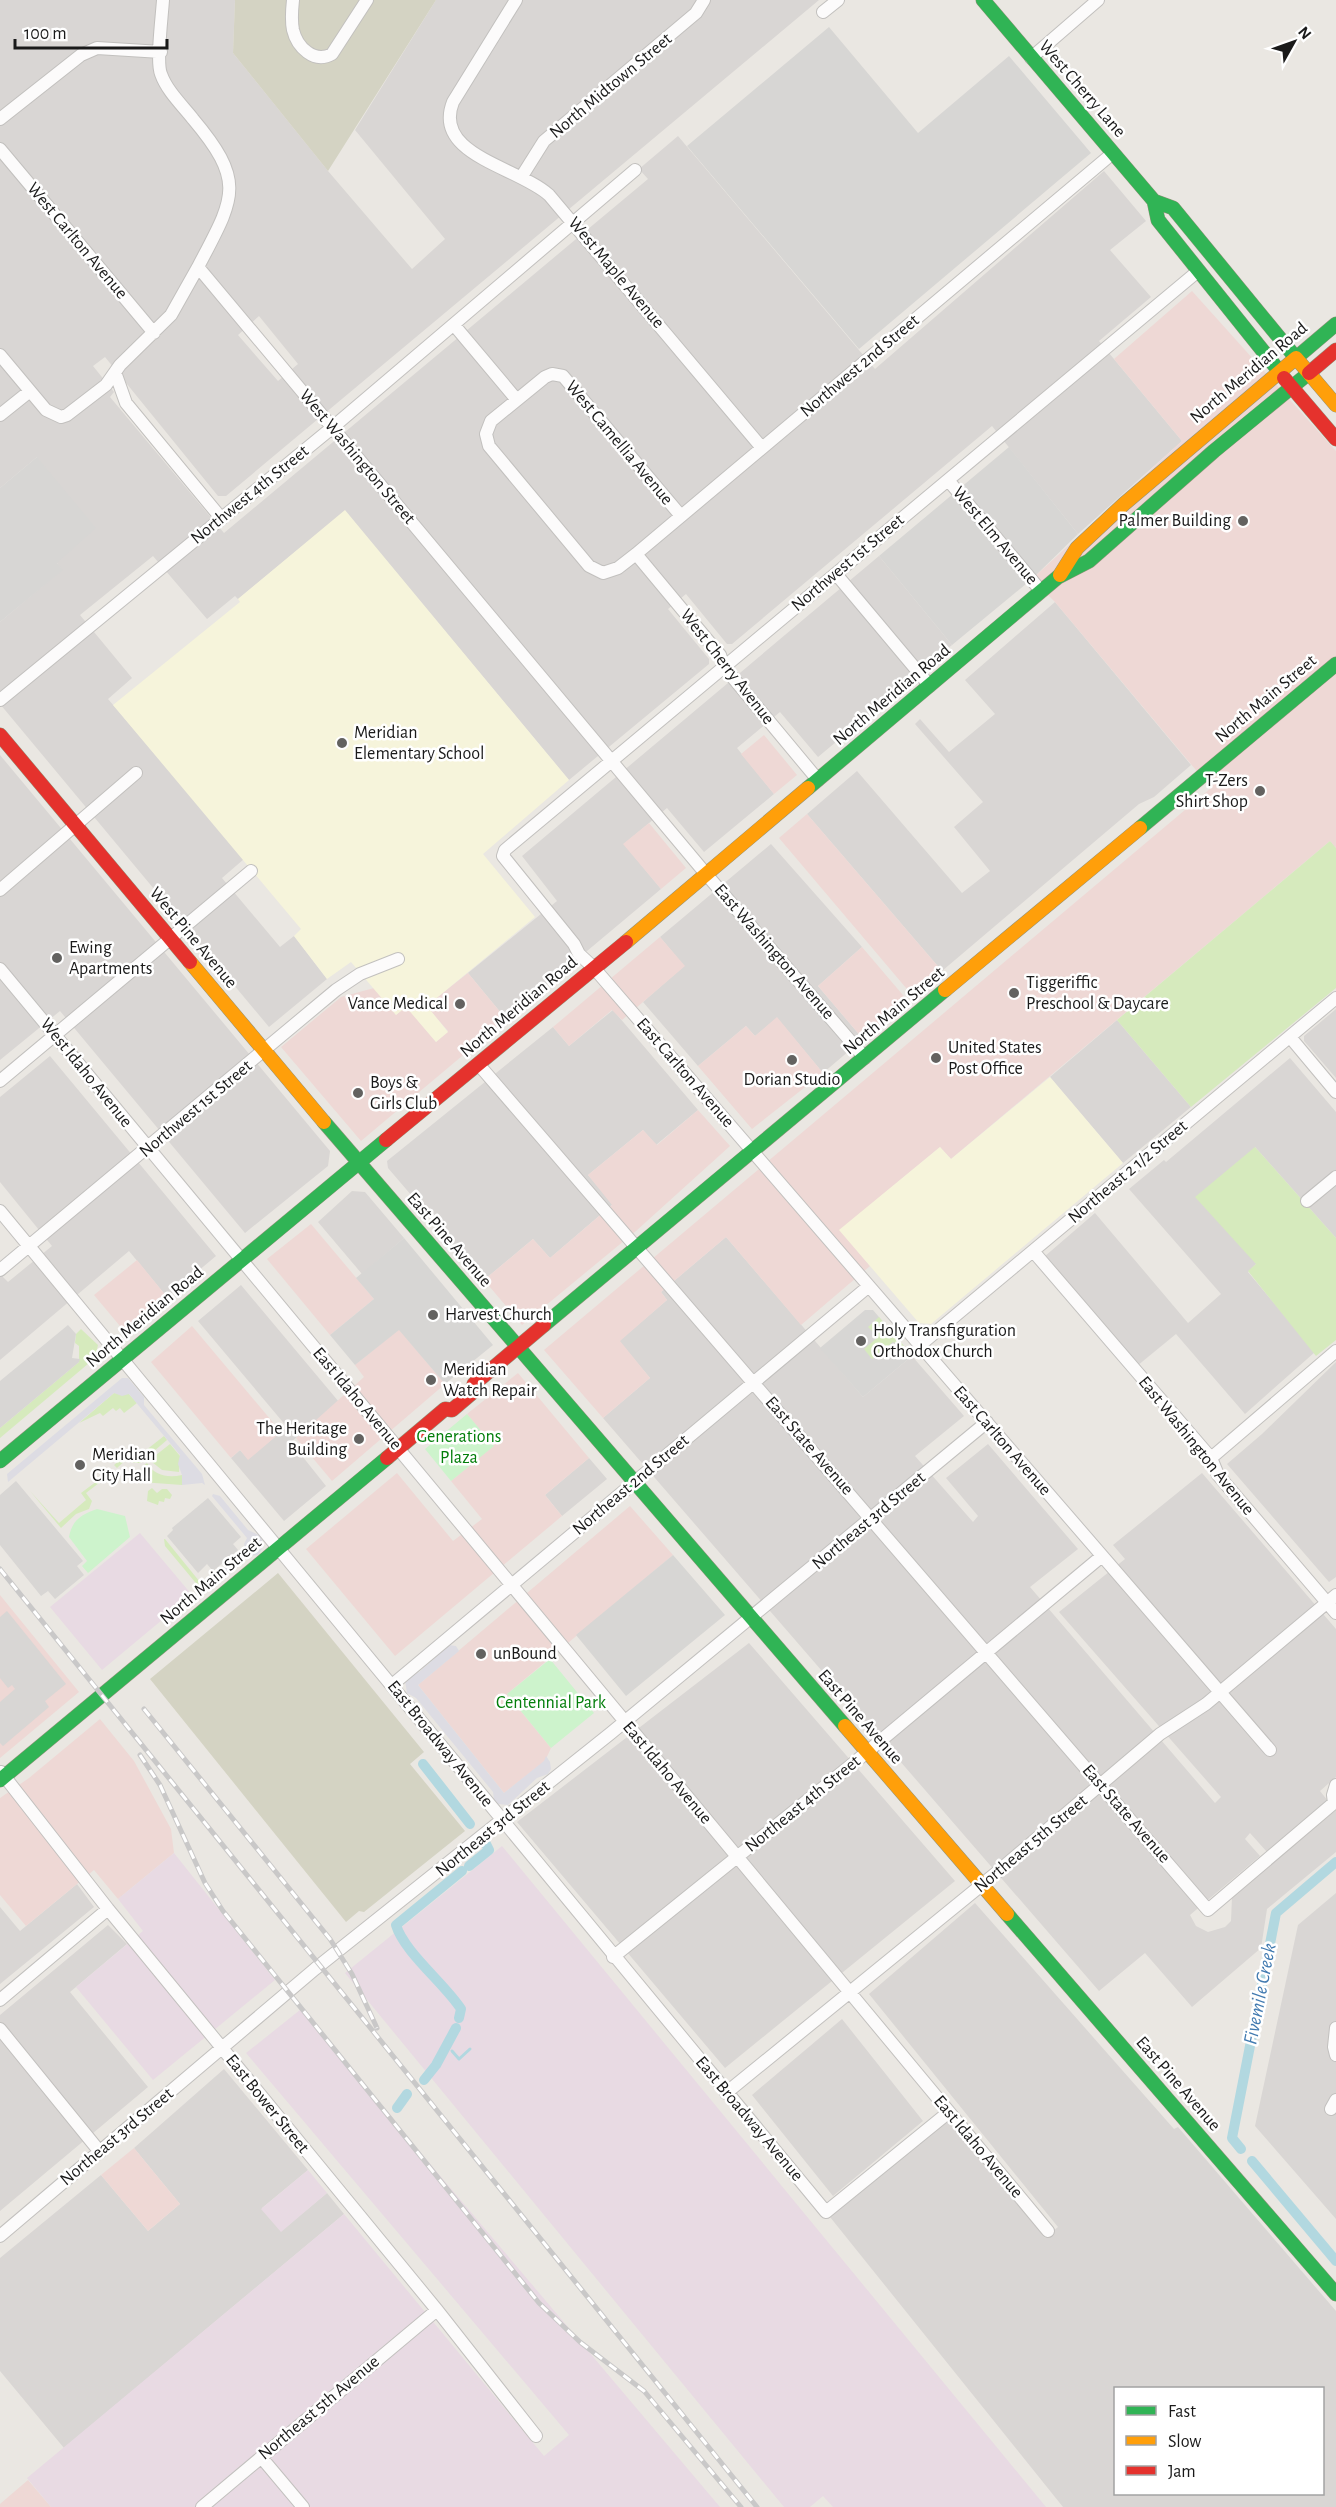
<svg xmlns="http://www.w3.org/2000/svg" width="1336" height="2507" font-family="'Alegreya Sans',sans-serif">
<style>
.residential{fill:#d9d6d4;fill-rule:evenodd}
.commercial{fill:#eed8d5}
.industrial{fill:#e8dae3}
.education{fill:#f6f4db}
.religious{fill:#d7d6d4}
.construction{fill:#d4d3c3}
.grass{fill:#d6eabd}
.park{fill:#cdf3cc}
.parking{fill:#d8d6d4}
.plaza{fill:#dddce3}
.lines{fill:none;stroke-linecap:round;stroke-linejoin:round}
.stream{stroke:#b2d8e0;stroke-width:3}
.canal{stroke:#b2d8e0;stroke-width:10}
.street-casing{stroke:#c2c0be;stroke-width:14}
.fast-casing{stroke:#92937a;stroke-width:15}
.slow-casing{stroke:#92937a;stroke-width:15}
.jam-casing{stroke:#92937a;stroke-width:15}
.street{stroke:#fcfbfb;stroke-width:12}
.fast{stroke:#30b455;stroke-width:14}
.slow{stroke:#ff9f0a;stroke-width:14}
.jam{stroke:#e5322d;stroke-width:14}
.rail-casing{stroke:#c9c8c8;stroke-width:5}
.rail{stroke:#fff;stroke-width:3;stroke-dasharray:9;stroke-linecap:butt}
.poi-dot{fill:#636260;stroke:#fff;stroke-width:2}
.labels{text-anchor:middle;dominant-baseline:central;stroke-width:5;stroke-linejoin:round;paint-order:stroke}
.street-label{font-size:18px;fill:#1a1a1a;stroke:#fff}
.poi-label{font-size:18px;fill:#1a1a1a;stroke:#fff;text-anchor:start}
.park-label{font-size:18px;fill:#037e0b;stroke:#fff}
.water-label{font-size:20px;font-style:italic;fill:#417ab0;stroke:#fff}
</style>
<rect width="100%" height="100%" fill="#eae7e2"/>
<!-- residential -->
<path class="residential" d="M0,0H235L233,53L328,171L412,269L445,239L355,130L436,0H819L226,496H218L105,357L93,366L114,392L110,397L224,533L648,179L639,169L678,136L875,369L1104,171L1146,221L1110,250L1151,297L1099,341L1182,441L1078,534L992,426L732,644H727L686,594L668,609L709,659V664L569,780L345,511L238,599L235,596L207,619L153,556L80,615L132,678L108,699L244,859L222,878L280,947L294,936L327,979L269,1027L0,704V622L62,570L57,563L37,457L0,488ZM259,316L298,364L278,381L238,335Z
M879,556L952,645L818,757L780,712L737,748L774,794L704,852L667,808L624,844L661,889L506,1019L468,973L557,901L522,856Z
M1055,602L1191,765L1154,797L1139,804L942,971L807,814L857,771L962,893L990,871L954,827L983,802L915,724L920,719L949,752L995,714L965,680Z
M0,755L330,1151L328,1166L245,1233L60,1011L0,1060Z
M771,844L862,947L818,986L863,1039L823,1073L777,1018L755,1036L746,1026L698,1066L643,1002L684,966L660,937Z
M1336,1009V1078L1304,1041V1036Z
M613,1010L698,1110L656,1145L643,1130L588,1175L613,1204L550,1258L533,1239L484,1280L388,1168L387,1161L553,1027L569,1046Z
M1117,1020L1191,1107L1123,1163L1050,1077Z
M50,1056L216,1256L167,1297L129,1251L0,1360V1274L8,1282L52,1246L0,1182V1097Z
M1290,1058L1336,1112V1238L1255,1147L1256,1264L1248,1272L1315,1352L1245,1414L1176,1334L1137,1366L1044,1257L1095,1213L1188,1323L1221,1294L1129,1189L1164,1160L1166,1162Z
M352,1191L365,1192L404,1238L362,1274L318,1222Z
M726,1237L863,1397L912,1356L964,1416L915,1456L973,1522L978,1516L946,1478L988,1444L1078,1549L1030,1587L1215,1803L1221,1797L1059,1612L1125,1559L1113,1545L1202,1473L1336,1629V1777L1320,1791L1328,1801L1267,1852L1250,1833L1245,1839L1260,1856L1190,1915L1196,1926L1208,1932L1225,1927L1231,1921L1232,1897L1336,1810V1852L1267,1909L1261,1948L1192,2007L1145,1953L1099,1991L603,1418L650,1378L619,1341L667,1300L661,1292Z
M241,1285L339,1402L291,1442L326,1486L284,1521L231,1458L240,1450L248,1459L287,1427L198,1321Z
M1336,1362V1577L1329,1582L1227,1464L1262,1434Z
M589,1458L607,1479L562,1516L545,1495Z
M749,1643L955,1881L725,2068L517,1822Z
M77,1884L94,1907L0,1984V1907L20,1931Z
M1336,1893V2219L1255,2126L1298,1925Z
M975,1903L1174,2129L1178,2127L1336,2311V2507H1063L830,2217L947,2120L1045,2238L1058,2227L869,1994ZM1116,2388H1322V2494H1116Z
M108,1925L127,1944L70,1992L148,2087L0,2211V2015Z
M842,2019L923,2121L833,2196L752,2095Z
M224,2069L308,2170L262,2208L281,2231L327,2193L344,2214L64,2448L0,2371V2258L101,2175L148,2231L180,2204L134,2148Z"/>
<!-- commercial -->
<path class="commercial" d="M1192,291L1336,451V848L1330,841L951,1159L940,1147L840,1230L870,1266L801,1325L726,1237L661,1292L667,1300L620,1341L650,1378L603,1418L544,1350L1211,788L1055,602L1032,579L1182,441L1114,359Z
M764,735L797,775L774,794L741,754Z
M807,814L942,971L912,995L779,838Z
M649,823L686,868L661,889L623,844Z
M660,937L685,966L622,1020L612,1010L569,1046L553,1027Z
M862,947L908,1001L863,1039L818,986Z
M468,973L506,1019L361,1141L281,1047L341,997L374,988L396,1015L406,1006L436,1042L448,1031L426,1006Z
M777,1017L823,1073L752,1129L698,1066L746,1026L755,1036Z
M698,1110L730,1146L636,1231L522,1325L484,1280L533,1239L550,1258L612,1205L588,1175L643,1130L657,1145Z
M311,1224L374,1299L330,1335L267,1259Z
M137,1260L167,1297L125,1332L94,1295Z
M192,1326L281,1432L248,1460L240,1450L231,1458L151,1362Z
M399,1329L445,1384L332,1481L296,1438L364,1377L355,1365Z
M518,1373L589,1458L545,1495L562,1516L395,1656L306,1549L397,1473L453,1541L482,1519L451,1481L493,1446L467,1414Z
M630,1506L673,1555L507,1694L551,1748L545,1761L504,1793L418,1685Z
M0,1595L79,1692L0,1758Z
M100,1719L134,1761L171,1829L174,1853L118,1899L94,1870L26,1926L0,1895V1798L29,1778Z
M134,2148L180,2204L148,2231L101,2175Z
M28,2480L51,2507H0V2504Z"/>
<!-- industrial -->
<path class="industrial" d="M140,1533L192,1595L102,1670L50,1607Z
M502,1846L1046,2507H833L823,2496L810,2507H784L345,1973Z
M174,1853L275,1980L153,2080L76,1987L143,1931L118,1899Z
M300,2010L720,2507H51L27,2478L344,2214L544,2456L569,2435L246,2053Z
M308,2170L327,2193L281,2232L261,2209Z"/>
<!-- education -->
<path class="education" d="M345,510L569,780L483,854L535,917L427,1006L448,1032L436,1042L406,1007L396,1015L351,962L327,979L294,936L301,929L113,705L240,602L238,599Z
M1050,1077L1123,1163L931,1324L919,1323L839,1230L940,1147L951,1159Z"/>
<!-- religious -->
<path class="religious" d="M829,27L918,133L1009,56L1091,153L859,349L687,146Z
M1009,447L1078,534L1032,579L952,645L879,556Z
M37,457L96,528L57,563L63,570L0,622V488Z
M404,1238L493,1345L445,1384L399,1330L355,1365L330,1335L374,1299L356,1278Z
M865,1310H873L912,1356L863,1397L820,1348Z
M673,1555L725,1615L626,1696L576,1635Z"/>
<!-- construction -->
<path class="construction" d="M235,0H436L328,171L233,53Z
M278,1573L424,1752L410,1764L465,1831L364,1912L359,1911L346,1922L150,1679Z"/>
<!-- grass -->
<path class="grass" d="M1330,841L1336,848V988L1191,1107L1117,1020Z
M1255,1147L1336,1238V1340L1316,1356L1248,1271L1256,1264L1195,1197Z
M879,1317L905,1347L893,1342L872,1359L864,1349L878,1337L868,1327Z
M81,1329L98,1345L95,1358L0,1438V1428L79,1362V1346L75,1343L76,1334Z
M114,1393L129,1394L137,1403L124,1413L120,1408L116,1411L113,1408L103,1416L100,1413L79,1423Z
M164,1436L167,1440L140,1463H134L129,1457L117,1468L114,1465L130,1452L136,1458Z
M170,1444L180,1456L179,1472L162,1470L152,1462L151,1459Z
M147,1463C155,1476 168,1478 182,1475V1485L141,1482L142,1467Z
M97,1481L99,1483L86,1493L92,1501L89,1509L76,1514L61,1528L30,1491L59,1523L86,1500L81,1493Z
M152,1488L157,1493L162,1489H167L172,1495L170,1499L165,1498L164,1502L159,1501L158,1505L147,1501L148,1491Z
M164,1539H165L204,1587L200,1588L165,1546Z"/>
<!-- park -->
<path class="park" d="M467,1414L494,1446L451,1481L425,1449Z
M97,1509L125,1516L130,1537L88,1573L82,1566L87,1561L69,1537C72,1520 82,1514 97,1509Z
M550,1659L594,1713L551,1748L507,1694Z"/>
<!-- parking -->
<path class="parking" d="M68,1325L76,1334L72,1358L80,1359L79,1362L0,1428V1381Z
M16,1481L83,1561L77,1566L84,1575L55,1599L48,1591L41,1596L0,1545V1495Z
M208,1498L241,1537L233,1544L238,1550L213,1571L207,1564L198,1573L167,1536L173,1530L172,1528Z
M7,1611L66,1684L45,1701L49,1707L3,1746L0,1743V1702L15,1689L12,1685L8,1688L0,1678V1617Z"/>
<!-- plaza -->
<path class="plaza" d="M122,1378H128L138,1390L144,1397V1405L202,1474L205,1485L202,1483L182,1485V1475L178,1464L180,1455L129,1394L122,1396L114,1393L8,1482L7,1474Z
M213,1494L220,1496L248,1530L261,1536L264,1546L258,1555L249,1556L207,1590L200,1588L204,1587L202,1584L209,1582L246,1551L244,1544L247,1538L212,1496Z
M448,1645L456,1646L459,1651L418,1685L504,1793L544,1761L546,1756L550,1762L551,1769L548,1774L537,1778L508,1805L498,1804L494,1800L493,1792L416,1698L407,1693L405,1680L419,1672L435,1658L441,1649Z"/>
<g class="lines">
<!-- stream -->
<path class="stream" d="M452,2051L459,2059L470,2049"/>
<!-- canal -->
<path class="canal" d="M423,1764L470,1824
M469,1866L489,1850L486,1844
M459,2018L461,2009C445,1984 404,1952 396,1925L462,1871
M424,2080L436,2065L456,2028
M397,2108L407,2094
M1241,2149L1232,2138L1276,1913L1336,1862
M1252,2161L1336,2261"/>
<!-- street casing -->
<g class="street-casing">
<path id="street" d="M163,0C162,16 156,62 161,74C167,91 182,105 193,119C247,183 234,198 198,267L706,874L865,1058
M293,0C292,9 291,20 293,30C297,47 314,64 332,54L367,0
M516,0L453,102C432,155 518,167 549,195L762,448
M823,12L838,0
M1031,58L1098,0
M0,119L81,55L97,48L161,52
M0,149L154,333
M522,176L544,141L696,13L704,0
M1197,272L505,850L503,856L574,944L579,954L594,968L1270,1750
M454,325L517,400
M0,355L46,410L61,417L67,415L106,385L120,365L171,315L198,267
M115,372L126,403L221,518
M0,415L30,391
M948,480L1041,591
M681,516L563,376L552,374L545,377L491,421L486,434L489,446L589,566L603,573L618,568L636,554L1113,153
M636,554L720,655L724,667L818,780
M836,574L930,686
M0,700L333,427L635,170
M0,890L136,773
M0,969L1048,2231
M1290,1037L1336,1092
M479,1065L1208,1910L1336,1801
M0,1081L251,871
M1307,1201L1336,1177
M0,1211L826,2212L949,2112
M1033,1251L1211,1458L1218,1475L1336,1613
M0,1270L336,990L360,974L398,959
M919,1346L1336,998
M1211,1458L1336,1351
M392,1685L869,1286
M1,1772L108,1909L437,2310L536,2436
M1334,1803L1333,1795L1336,1785
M613,1957L855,1762L1102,1556
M0,2000L108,1909
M1336,2028L1334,2047L1336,2055
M0,2029L100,2152
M726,2093L995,1874L1160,1734L1206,1704L1336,1595
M1331,2109L1336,2100
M0,2236L315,1969L611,1733L987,1422
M261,2457L303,2507
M202,2507L437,2310"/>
</g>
<!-- fast casing -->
<g class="fast-casing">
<path id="fast" d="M983,0L1154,201L1158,220L1279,371
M1154,201L1173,208L1296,358L1336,324
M808,788L1058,577L1089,561L1214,451L1309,373
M1140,828L1336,664
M324,1122L845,1726
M544,1325L945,990
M0,1461L386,1140
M0,1780L387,1458
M1007,1914L1336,2294"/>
</g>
<!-- slow casing -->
<g class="slow-casing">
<path id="slow" d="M1060,575L1077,548L1124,504L1296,358L1336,405
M626,942L808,788
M190,962L324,1122
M945,990L1140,828
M845,1726L1007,1914"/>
</g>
<!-- jam casing -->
<g class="jam-casing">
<path id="jam" d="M1309,373L1336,350
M1284,378L1336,439
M0,735L190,962
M386,1140L626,942
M387,1458L445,1409L452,1410L472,1393L474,1384L544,1325"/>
</g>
<!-- street -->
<use href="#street" class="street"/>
<!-- fast -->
<use href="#fast" class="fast"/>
<!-- slow -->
<use href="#slow" class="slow"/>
<!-- jam -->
<use href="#jam" class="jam"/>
<!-- rail casing -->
<g class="rail-casing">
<path id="rail" d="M0,1569L757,2507
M144,1709L330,1939L352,1974L377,2028
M140,1755L160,1785L205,1883L223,1911L539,2303L580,2342L644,2391L741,2507"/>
</g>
<!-- rail -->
<use href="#rail" class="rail"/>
</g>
<!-- markers -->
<g class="poi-dot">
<circle cx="1243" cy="521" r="6"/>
<circle cx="342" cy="743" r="6"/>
<circle cx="1260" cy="791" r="6"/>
<circle cx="57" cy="958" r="6"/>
<circle cx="1014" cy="993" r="6"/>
<circle cx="460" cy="1004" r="6"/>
<circle cx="936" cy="1058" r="6"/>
<circle cx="792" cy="1060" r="6"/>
<circle cx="358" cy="1093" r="6"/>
<circle cx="433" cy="1315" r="6"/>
<circle cx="861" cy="1341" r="6"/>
<circle cx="431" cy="1380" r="6"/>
<circle cx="359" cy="1439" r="6"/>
<circle cx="80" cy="1465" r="6"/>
<circle cx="481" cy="1654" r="6"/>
</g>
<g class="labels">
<!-- street labels -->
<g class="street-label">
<text transform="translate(611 86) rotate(-40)">North Midtown Street</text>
<text transform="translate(1082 89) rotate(49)">West Cherry Lane</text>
<text transform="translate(77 241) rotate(50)">West Carlton Avenue</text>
<text transform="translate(616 273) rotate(50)">West Maple Avenue</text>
<text transform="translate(860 366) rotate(-40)">Northwest 2nd Street</text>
<text transform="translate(1249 373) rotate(-40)">North Meridian Road</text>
<text transform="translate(619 443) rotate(50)">West Camellia Avenue</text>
<text transform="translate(357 457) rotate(50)">West Washington Street</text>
<text transform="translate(250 495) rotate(-39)">Northwest 4th Street</text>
<text transform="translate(995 536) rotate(50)">West Elm Avenue</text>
<text transform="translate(848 563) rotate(-40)">Northwest 1st Street</text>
<text transform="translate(727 667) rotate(52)">West Cherry Avenue</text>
<text transform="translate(892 695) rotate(-40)">North Meridian Road</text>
<text transform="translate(1266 699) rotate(-40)">North Main Street</text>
<text transform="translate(193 938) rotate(50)">West Pine Avenue</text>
<text transform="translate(774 952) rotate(49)">East Washington Avenue</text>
<text transform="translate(519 1007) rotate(-40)">North Meridian Road</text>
<text transform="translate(894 1011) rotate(-40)">North Main Street</text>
<text transform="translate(86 1073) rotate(51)">West Idaho Avenue</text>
<text transform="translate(685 1073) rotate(49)">East Carlton Avenue</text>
<text transform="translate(196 1109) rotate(-40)">Northwest 1st Street</text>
<text transform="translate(1128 1172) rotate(-40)">Northeast 2 1/2 Street</text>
<text transform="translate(449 1240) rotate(49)">East Pine Avenue</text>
<text transform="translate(145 1317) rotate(-40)">North Meridian Road</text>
<text transform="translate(357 1399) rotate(50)">East Idaho Avenue</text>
<text transform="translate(1002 1441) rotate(49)">East Carlton Avenue</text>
<text transform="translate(809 1446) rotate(49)">East State Avenue</text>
<text transform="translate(1196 1446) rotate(51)">East Washington Avenue</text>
<text transform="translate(631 1485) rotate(-40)">Northeast 2nd Street</text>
<text transform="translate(869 1521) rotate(-40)">Northeast 3rd Street</text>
<text transform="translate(211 1581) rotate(-40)">North Main Street</text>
<text transform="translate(860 1717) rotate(49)">East Pine Avenue</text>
<text transform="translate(440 1744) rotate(51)">East Broadway Avenue</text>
<text transform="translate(667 1773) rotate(50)">East Idaho Avenue</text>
<text transform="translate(803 1804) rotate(-39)">Northeast 4th Street</text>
<text transform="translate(1126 1814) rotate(49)">East State Avenue</text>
<text transform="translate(493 1829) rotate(-39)">Northeast 3rd Street</text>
<text transform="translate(1031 1844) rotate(-40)">Northeast 5th Street</text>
<text transform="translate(1178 2084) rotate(49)">East Pine Avenue</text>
<text transform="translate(267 2104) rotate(51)">East Bower Street</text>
<text transform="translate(749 2119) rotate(50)">East Broadway Avenue</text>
<text transform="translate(117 2137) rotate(-40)">Northeast 3rd Street</text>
<text transform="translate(978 2147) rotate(50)">East Idaho Avenue</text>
<text transform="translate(319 2408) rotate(-40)">Northeast 5th Avenue</text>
</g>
<!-- poi labels -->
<g class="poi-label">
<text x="1231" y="521" text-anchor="end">Palmer Building</text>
<text x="354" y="733">Meridian<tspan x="354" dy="21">Elementary School</tspan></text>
<text x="1248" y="781" text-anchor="end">T-Zers<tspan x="1248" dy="21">Shirt Shop</tspan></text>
<text x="69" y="948">Ewing<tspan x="69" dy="21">Apartments</tspan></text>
<text x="1026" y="983">Tiggeriffic<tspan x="1026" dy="21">Preschool &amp; Daycare</tspan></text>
<text x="448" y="1004" text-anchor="end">Vance Medical</text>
<text x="948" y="1048">United States<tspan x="948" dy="21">Post Office</tspan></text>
<text x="792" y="1080" text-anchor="middle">Dorian Studio</text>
<text x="370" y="1083">Boys &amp;<tspan x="370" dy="21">Girls Club</tspan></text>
<text x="445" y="1315">Harvest Church</text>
<text x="873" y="1331">Holy Transfiguration<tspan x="873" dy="21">Orthodox Church</tspan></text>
<text x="443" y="1370">Meridian<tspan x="443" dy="21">Watch Repair</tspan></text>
<text x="347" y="1429" text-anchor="end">The Heritage<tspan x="347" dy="21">Building</tspan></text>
<text x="92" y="1455">Meridian<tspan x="92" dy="21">City Hall</tspan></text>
<text x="493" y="1654">unBound</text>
</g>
<!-- park labels -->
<g class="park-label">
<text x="459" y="1437">Generations<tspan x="459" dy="21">Plaza</tspan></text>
<text x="551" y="1703">Centennial Park</text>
</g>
<!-- water labels -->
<g class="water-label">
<text transform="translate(1260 1994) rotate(-79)">Fivemile Creek</text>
</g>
</g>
<!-- legend -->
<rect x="1114" y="2387" width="210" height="108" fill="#ffffff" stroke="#a3a3a3" stroke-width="1.5"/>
<rect x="1126" y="2406" width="30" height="9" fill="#30b455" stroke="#a3a3a3" stroke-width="1.5"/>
<text x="1168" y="2417" font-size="18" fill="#1a1a1a">Fast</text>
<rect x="1126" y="2436" width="30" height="9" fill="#ff9f0a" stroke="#a3a3a3" stroke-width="1.5"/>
<text x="1168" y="2447" font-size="18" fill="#1a1a1a">Slow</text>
<rect x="1126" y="2466" width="30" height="9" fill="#e5322d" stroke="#a3a3a3" stroke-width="1.5"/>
<text x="1168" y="2477" font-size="18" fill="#1a1a1a">Jam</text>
<!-- north arrow -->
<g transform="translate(1294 42) rotate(50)" stroke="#ffffff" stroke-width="4.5" paint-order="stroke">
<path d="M0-4.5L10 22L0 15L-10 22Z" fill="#1a1a1a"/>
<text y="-9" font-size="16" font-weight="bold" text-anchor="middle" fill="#1a1a1a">N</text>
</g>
<!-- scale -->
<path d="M15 39v9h152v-9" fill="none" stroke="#1a1a1a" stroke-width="3"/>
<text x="24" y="39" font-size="18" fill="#1a1a1a" stroke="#ffffff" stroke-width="4.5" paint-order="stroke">100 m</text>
</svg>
